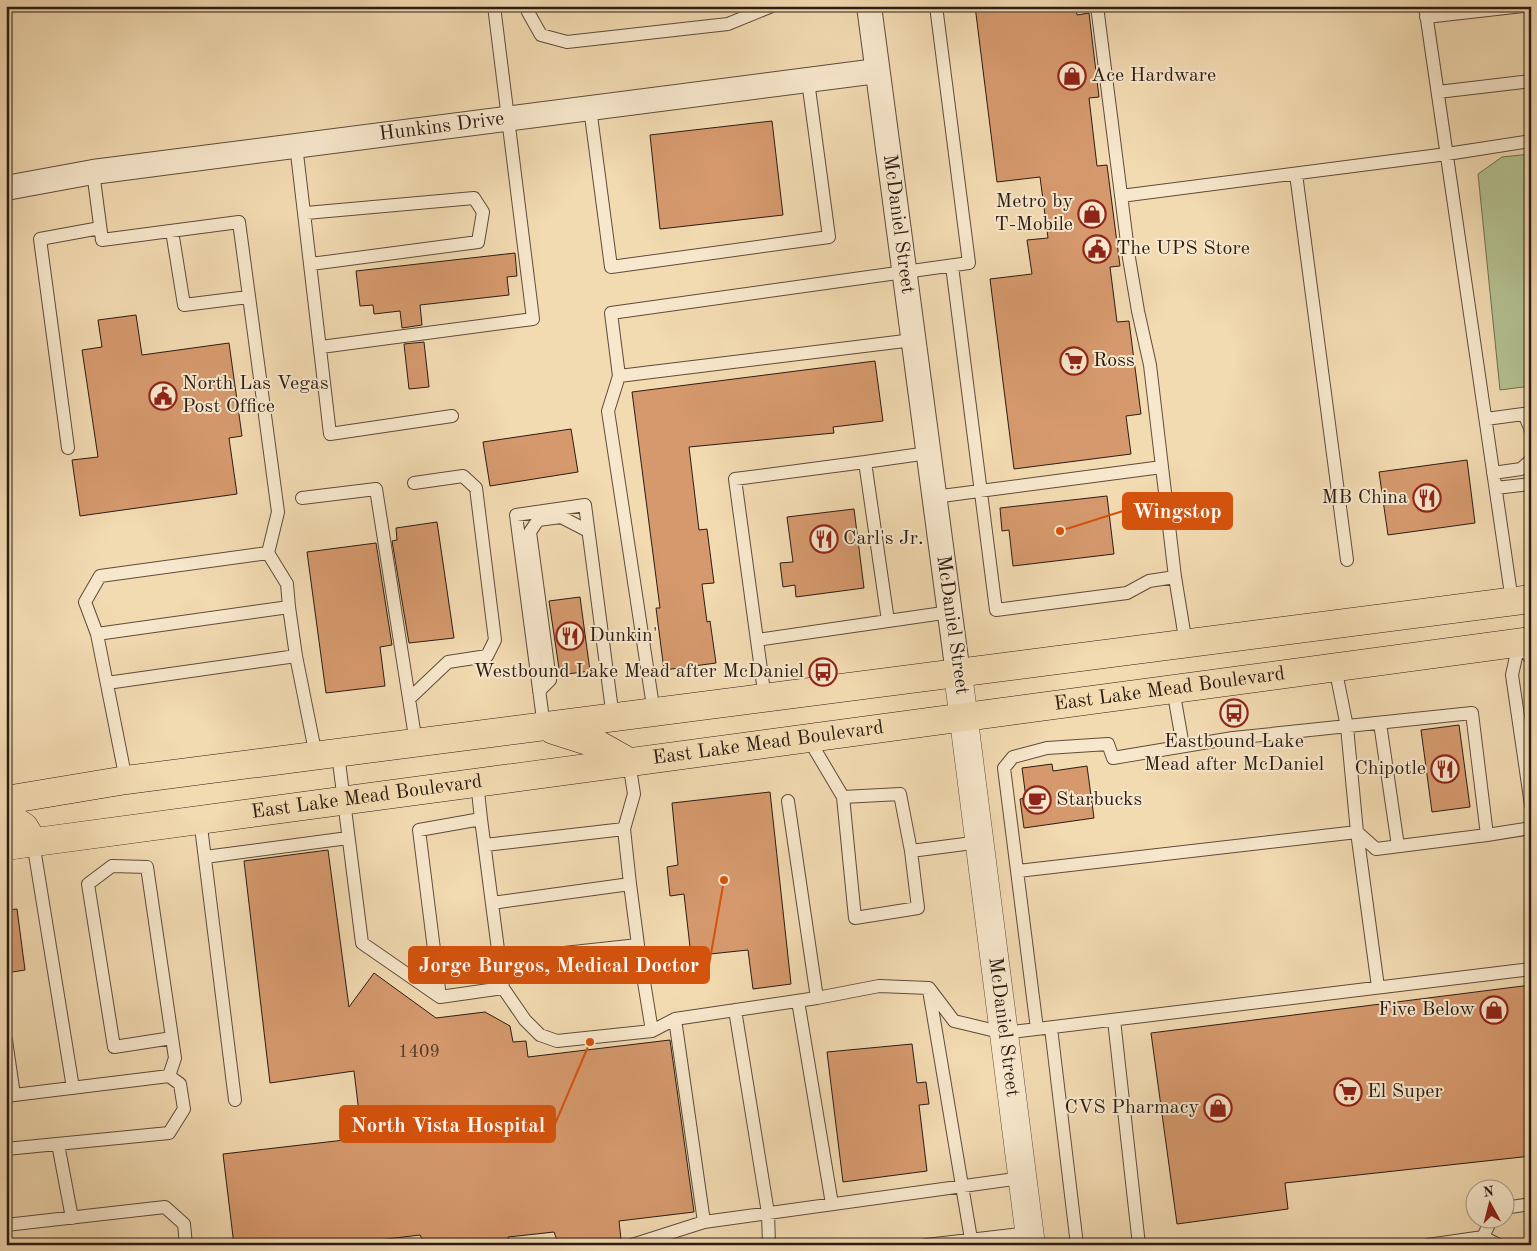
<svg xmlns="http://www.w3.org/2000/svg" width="1537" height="1251" font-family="'Old Standard TT',serif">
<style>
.green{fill:#b4c191;stroke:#706e52}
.building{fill:#d5996d;stroke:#2b1c14}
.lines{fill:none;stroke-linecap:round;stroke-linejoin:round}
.service-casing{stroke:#5d4c3b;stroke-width:14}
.minor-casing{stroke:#5d4c3b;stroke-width:26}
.tertiary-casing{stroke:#5d4c3b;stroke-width:29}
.primary-casing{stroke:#2b1c14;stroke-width:29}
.service{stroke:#f7e7cc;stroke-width:12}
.minor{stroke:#f7e7cc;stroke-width:24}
.tertiary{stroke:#f7e7cc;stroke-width:28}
.primary{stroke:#f2dab1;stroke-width:28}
.labels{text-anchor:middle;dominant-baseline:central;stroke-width:4;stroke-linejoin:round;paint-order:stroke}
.number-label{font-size:18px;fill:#563b2a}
.poi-label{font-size:20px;fill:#2b1c14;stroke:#f7e7cc;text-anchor:start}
.street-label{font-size:20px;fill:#2b1c14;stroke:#f7e7cc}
.leader{fill:none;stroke:#d5530d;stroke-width:2}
.callout-dot{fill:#d5530d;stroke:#f7e7cc;stroke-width:2}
.callout{fill:#d5530d;stroke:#d5530d;stroke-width:2}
.callout-label{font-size:21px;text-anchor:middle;font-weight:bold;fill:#fff}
</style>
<rect width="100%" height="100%" fill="#f2dab1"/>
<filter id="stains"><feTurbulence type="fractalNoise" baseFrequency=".004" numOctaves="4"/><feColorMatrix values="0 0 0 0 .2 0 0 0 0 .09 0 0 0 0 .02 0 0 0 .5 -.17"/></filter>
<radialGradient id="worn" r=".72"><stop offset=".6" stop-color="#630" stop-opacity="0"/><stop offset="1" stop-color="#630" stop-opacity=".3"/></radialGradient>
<!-- green -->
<path class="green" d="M1531,154V386L1500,390L1478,174L1502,157Z"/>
<!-- building -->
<path class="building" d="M975,6H1076L1077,15L1089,13L1099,97L1089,98L1097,166L1107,165L1120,266L1110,267L1117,322L1129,321L1141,414L1126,416L1131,454L1014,469L990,279L1032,274L1027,240L1048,238L1040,177L997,182Z
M772,121L783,215L660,229L650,135Z
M515,253L517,276L507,277L509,295L420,305L422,325L402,328L400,311L374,314L373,305L360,306L356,271Z
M136,315L142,355L229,343L242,436L229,438L237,494L80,516L72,460L98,457L82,350L102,347L98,320Z
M424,342L429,387L409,389L404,344Z
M875,361L883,421L833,427L834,433L689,447L699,530L707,529L714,583L702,584L707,622L710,621L716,663L664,670L656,608H660L632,392Z
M571,429L578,472L490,486L483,442Z
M1467,460L1475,523L1388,535L1379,472Z
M1107,496L1114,554L1013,566L1009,530L1002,531L1000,508Z
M854,509L864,588L796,597L795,585L783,587L780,563L793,562L787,517Z
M437,522L454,638L409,643L392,541L397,540L396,528Z
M376,543L392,645L380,647L385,686L326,693L307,552Z
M580,597L590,671L560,675L549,601Z
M1459,725L1470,807L1432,812L1421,730Z
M1052,764L1053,771L1087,766L1094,818L1024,828L1020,799L1026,798L1022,768Z
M770,792L791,984L753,989L748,950L691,956L684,894L670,896L667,867L678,865L672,803Z
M328,850L349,1007L374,973L436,1018L485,1012L510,1026L513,1042L526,1041L528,1057L670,1040L694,1212L619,1221L621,1239L571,1245H559L554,1232L508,1237L509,1245H425L420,1235L362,1242L363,1245H234L223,1154L362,1138L354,1071L270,1083L244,861Z
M17,909L25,970L6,973V910Z
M1531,985V1156L1285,1183L1288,1209L1177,1224L1151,1033Z
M912,1044L917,1083L926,1082L929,1104L919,1105L927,1171L843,1182L827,1052Z"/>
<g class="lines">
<!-- service casing -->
<g class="service-casing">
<path id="service" d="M528,6V12L541,35L567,42L728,24L772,6
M1425,6L1512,601
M1426,17L1523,6
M1438,92L1531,81
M590,108L611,267L829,237L808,81
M296,145L330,434L452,416
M93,172L102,240L239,222L278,512L268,553
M1296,174L1347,560
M1121,196L1447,154L1531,141
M306,213L474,198L483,212L478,242L311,264
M172,231L184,305L248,297
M952,266L996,610L1127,593L1149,581L1175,577L1162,467
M913,340L619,376L611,313L969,263L936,6
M321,347L533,319L494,6
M619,376L608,411L654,713
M1524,414L1531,430
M1486,419L1531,413
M68,448L40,239L100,228
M865,462L928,453
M1493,473L1521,469L1531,460
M1496,488L1531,484
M934,497L1162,467L1150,365L1138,311L1129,258L1097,6
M302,498L376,489L416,743
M1175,577L1186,644
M289,607L296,656L316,756
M888,621L950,612
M97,634L289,607L287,584L268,553L100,576L85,602L97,634L126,780
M757,640L888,621L865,462L735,479L765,699
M1519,643L1512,675L1531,805
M1519,643L1531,659
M107,683L296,656
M1173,689L1183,746
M539,691L550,680L530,532L538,520L561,517L588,531
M409,699L448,662L487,656L495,640L476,488L463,476L414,483
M1380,723L1398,846
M544,727L516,515L585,505L613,718
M808,738L843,797
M338,754L362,943L440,997
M477,782L481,819
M788,801L817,998L879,986L929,988L954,1021L1004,1033L1531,969
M200,819L235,1100
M481,819L503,988L440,997L419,830Z
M624,829L634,794L629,762
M1487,835L1531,828
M33,842L73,1088
M485,845L624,829L630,884L492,903
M911,851L918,908L855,918L843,797L900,794L911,851L980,842
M205,857L348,838
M1018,871L1357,832L1347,727L1335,667
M638,945L652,1031
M499,960L638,945L630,884
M503,988L525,1020L540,1035L557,1041L652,1031L675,1019
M929,990L971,1239
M817,998L675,1019L704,1222L1022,1178
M798,1001L832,1204
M735,1010L768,1213L769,1245
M1114,1020L1139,1245
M1051,1028L1077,1245
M1037,1029L1004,768L1013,757L1047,748L1108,744L1113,758L1233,738L1472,713L1487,835L1376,849L1357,832L1378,987
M6,1040L14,1095
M169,1076L175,1058L147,867L112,866L88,884L114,1047L172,1038
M6,1096L169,1076L180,1084L184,1109L169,1133L6,1149
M58,1144L72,1218
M1504,1208L1531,1204
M6,1225L165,1207L184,1224L186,1245
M1483,1237L1499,1245
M632,1245L704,1222
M926,1245L1029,1233
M1428,1245L1483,1237L1492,1218"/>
</g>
<!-- minor casing -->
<g class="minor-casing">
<g id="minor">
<path id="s1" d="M869,6L958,674"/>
<path id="s2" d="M6,188L93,172L877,71"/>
</g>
</g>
<!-- tertiary casing -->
<g class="tertiary-casing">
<g id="tertiary">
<path id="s3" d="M958,674L1031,1245"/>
</g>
</g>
<!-- primary casing -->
<g class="primary-casing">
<g id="primary">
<path d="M553,730L597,744L629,762"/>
<path d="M6,800L126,780L1531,599"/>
<path d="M6,815L24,827L33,842"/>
<path id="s4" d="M6,846L1531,641"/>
</g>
</g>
<!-- service -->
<use href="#service" class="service"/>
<!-- minor -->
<use href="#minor" class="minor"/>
<!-- tertiary -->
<use href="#tertiary" class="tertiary"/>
<!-- primary -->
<use href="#primary" class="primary"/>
</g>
<!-- icons -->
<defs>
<g id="shop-ring" transform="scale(1.4375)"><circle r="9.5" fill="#f7e7cc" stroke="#8f2418" stroke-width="1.5"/><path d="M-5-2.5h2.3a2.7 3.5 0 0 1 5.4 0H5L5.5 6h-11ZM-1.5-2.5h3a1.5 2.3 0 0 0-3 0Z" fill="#8f2418"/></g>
<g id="civic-ring" transform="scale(1.4375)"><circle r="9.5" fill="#f7e7cc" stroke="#8f2418" stroke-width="1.5"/><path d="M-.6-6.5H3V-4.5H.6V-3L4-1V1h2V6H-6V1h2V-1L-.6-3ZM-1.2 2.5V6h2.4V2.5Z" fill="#8f2418"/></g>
<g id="supermarket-ring" transform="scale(1.4375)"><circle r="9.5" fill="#f7e7cc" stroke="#8f2418" stroke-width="1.5"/><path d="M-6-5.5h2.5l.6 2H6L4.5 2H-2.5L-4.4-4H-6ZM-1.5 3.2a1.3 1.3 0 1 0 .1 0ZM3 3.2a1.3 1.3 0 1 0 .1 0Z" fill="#8f2418"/></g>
<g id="restaurant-ring" transform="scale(1.4375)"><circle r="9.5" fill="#f7e7cc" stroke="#8f2418" stroke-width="1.5"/><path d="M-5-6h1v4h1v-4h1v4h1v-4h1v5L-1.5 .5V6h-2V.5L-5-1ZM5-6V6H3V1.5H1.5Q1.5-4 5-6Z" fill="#8f2418"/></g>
<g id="bus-ring" transform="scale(1.4375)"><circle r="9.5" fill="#f7e7cc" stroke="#8f2418" stroke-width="1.5"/><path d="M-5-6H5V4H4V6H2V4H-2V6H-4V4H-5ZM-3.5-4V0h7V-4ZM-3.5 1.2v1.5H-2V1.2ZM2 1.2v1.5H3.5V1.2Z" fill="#8f2418"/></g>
<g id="cafe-ring" transform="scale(1.4375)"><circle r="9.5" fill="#f7e7cc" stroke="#8f2418" stroke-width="1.5"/><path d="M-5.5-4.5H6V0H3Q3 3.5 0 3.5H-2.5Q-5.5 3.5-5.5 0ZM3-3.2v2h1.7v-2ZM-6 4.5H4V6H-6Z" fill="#8f2418"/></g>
</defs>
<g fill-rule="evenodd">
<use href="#shop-ring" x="1072" y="76"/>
<use href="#shop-ring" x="1092" y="214"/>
<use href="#civic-ring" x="1097" y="249"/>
<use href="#supermarket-ring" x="1074" y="361"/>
<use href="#civic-ring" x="163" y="396"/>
<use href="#restaurant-ring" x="1427" y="498"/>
<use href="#restaurant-ring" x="824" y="539"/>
<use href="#restaurant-ring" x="570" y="636"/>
<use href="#bus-ring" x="823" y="672"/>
<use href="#bus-ring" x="1234" y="713"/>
<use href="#restaurant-ring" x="1445" y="769"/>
<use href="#cafe-ring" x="1037" y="800"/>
<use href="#shop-ring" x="1494" y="1010"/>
<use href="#supermarket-ring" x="1348" y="1092"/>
<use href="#shop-ring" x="1218" y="1108"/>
</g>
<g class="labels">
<!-- number labels -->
<g class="number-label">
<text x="419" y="1052">1409</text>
</g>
<!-- poi labels -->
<g class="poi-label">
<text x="1091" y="76">Ace Hardware</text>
<text x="1073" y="202" text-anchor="end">Metro by<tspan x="1073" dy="23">T-Mobile</tspan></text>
<text x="1116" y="249">The UPS Store</text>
<text x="1093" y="361">Ross</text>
<text x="182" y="384">North Las Vegas<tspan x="182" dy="23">Post Office</tspan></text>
<text x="1408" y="498" text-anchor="end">MB China</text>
<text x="843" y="539">Carl's Jr.</text>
<text x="589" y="636">Dunkin'</text>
<text x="804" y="672" text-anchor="end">Westbound Lake Mead after McDaniel</text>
<text x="1234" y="742" text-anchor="middle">Eastbound Lake<tspan x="1234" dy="23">Mead after McDaniel</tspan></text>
<text x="1426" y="769" text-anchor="end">Chipotle</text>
<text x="1056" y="800">Starbucks</text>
<text x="1475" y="1010" text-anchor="end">Five Below</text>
<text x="1367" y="1092">El Super</text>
<text x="1199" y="1108" text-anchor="end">CVS Pharmacy</text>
</g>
<!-- street labels -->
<g class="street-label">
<text stroke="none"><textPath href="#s2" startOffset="440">Hunkins Drive</textPath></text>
<text stroke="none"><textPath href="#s1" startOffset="220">McDaniel Street</textPath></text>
<text transform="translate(952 625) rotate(82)">McDaniel Street</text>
<text stroke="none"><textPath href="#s4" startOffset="1174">East Lake Mead Boulevard</textPath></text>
<text stroke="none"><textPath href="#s4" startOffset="769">East Lake Mead Boulevard</textPath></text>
<text stroke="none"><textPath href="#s4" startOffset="364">East Lake Mead Boulevard</textPath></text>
<text stroke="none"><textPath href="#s3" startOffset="356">McDaniel Street</textPath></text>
</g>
</g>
<!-- callouts -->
<path class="leader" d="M1060 531L1123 511M724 880L709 965M590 1042L555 1124"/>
<g class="callout-dot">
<circle cx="1060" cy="531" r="5"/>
<circle cx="724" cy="880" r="5"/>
<circle cx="590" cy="1042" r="5"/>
</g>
<g class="callout">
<rect x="1123" y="493" width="109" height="36" rx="5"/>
<rect x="409" y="947" width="300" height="36" rx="5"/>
<rect x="340" y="1106" width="215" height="36" rx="5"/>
</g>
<g class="callout-label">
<text x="1177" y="518">Wingstop</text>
<text x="559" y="972">Jorge Burgos, Medical Doctor</text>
<text x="448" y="1132">North Vista Hospital</text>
</g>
<!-- margin -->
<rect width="1537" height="1251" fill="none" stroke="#f2dab1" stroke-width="25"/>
<rect x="8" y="8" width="1522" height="1236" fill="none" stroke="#2b1c14" stroke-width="2.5"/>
<rect x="12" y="12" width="1512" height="1226" fill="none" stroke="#2b1c14"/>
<!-- north arrow -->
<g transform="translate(1490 1204) rotate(353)"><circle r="24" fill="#f7e7cc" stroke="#a59682"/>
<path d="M0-4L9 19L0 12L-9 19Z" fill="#8f2418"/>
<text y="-8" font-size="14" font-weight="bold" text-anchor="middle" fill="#2b1c14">N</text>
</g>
<rect width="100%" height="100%" filter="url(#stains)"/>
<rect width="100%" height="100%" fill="url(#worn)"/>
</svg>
